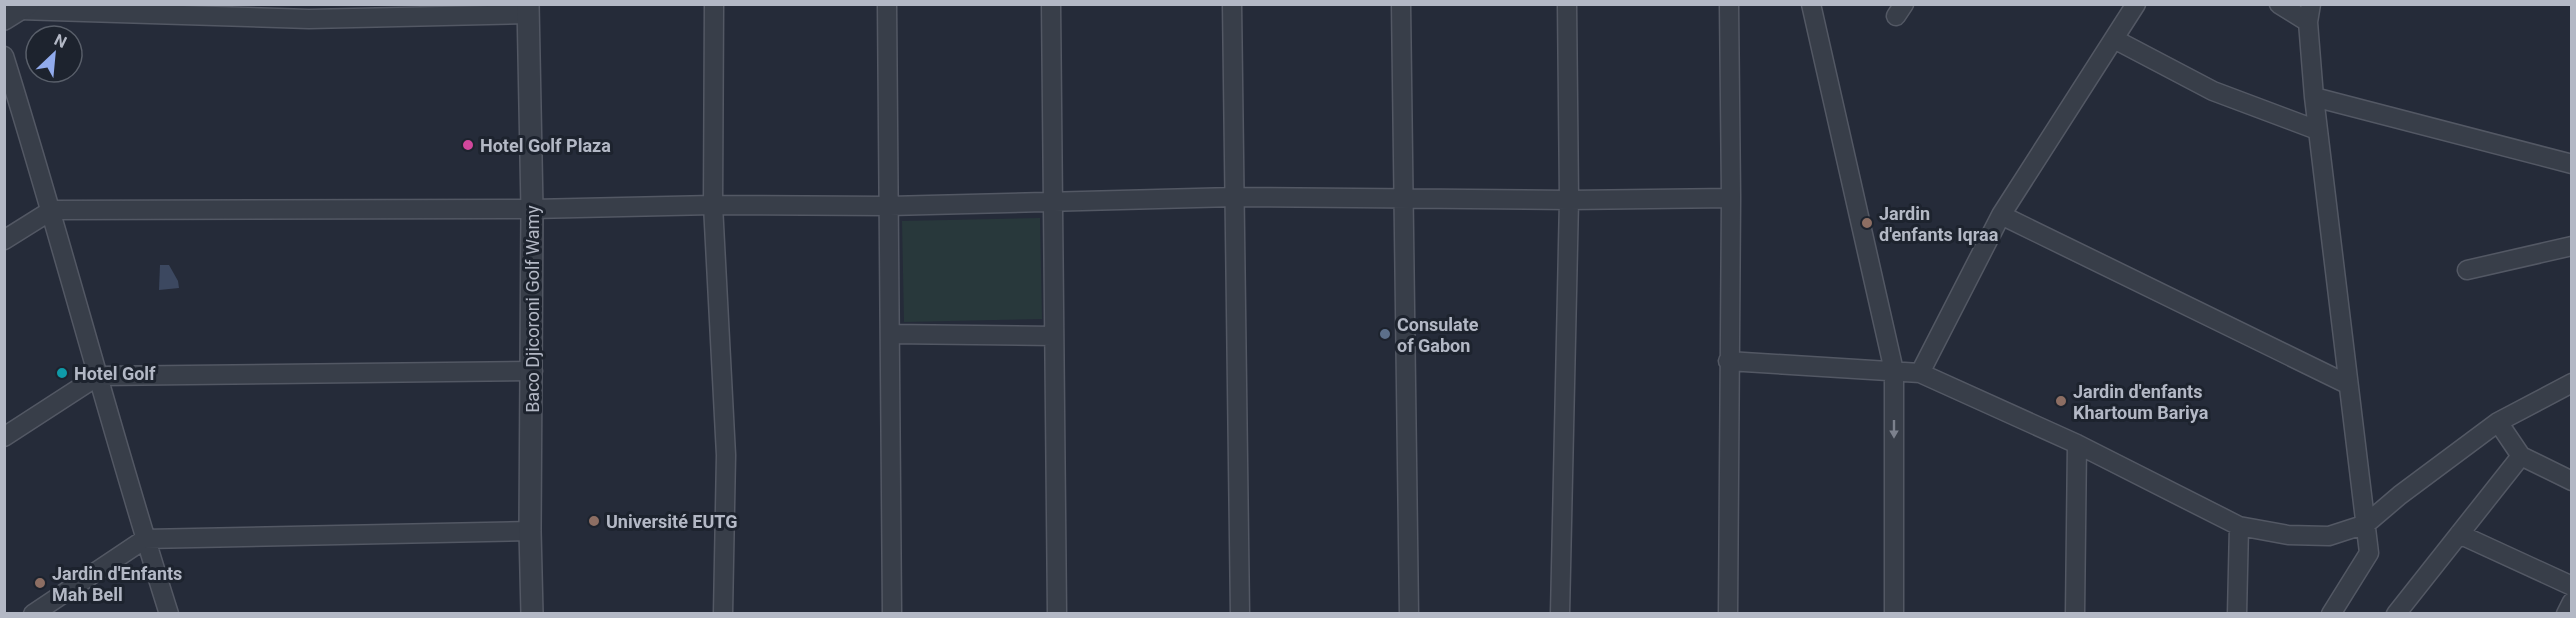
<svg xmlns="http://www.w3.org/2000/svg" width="2576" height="618" font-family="Roboto,sans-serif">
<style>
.grass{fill:#28383b}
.water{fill:#3c4860}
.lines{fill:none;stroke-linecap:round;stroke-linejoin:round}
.minor-casing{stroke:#535864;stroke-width:21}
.tertiary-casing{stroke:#535864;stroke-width:24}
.minor{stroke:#383e49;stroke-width:18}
.tertiary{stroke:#383e49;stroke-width:21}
.oneway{fill:#7c818d}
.hotel-dot{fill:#d1479c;stroke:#1d232e;stroke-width:2}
.education-dot{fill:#8d6e63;stroke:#1d232e;stroke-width:2}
.service-dot{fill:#5c6f8a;stroke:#1d232e;stroke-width:2}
.culture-dot{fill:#0f9aa8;stroke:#1d232e;stroke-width:2}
.labels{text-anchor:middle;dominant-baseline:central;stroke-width:6;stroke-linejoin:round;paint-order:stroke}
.poi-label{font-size:18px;font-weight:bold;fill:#b3b8c5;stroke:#1d232e;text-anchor:start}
.street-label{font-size:18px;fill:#b3b8c5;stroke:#1d232e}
</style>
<rect width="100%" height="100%" fill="#252b39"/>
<!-- grass -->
<path class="grass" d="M1040,218L1042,319L904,322L902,221Z"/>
<!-- water -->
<path class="water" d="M160,265H169L178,281L179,288L159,290Z"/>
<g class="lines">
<!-- minor casing -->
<g class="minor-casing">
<path id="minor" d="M714,4L713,205L726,455L723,614
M887,4L892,614
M1051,4L1057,614
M1232,4L1240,614
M1401,4L1409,614
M1811,4L1894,371V614
M2279,4L2308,22
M2311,4L2308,22L2314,97L2369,553L2331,614
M19,10L309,19L528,14
M1896,16L1904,4
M2114,39L2213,91L2317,130
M4,56C62,241 110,429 169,614
M2314,97L2572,164
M2001,215L2347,384
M4,240L52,210L532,209L713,205L889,206L1234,197L1569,200L1731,198
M2467,270L2572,246
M890,334L1054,336
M1728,361L1920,373L2077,444L2239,526L2288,535L2329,536L2366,524L2400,495L2498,422L2572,383
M1920,373L2001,215L2136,4
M2498,422L2521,456L2572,481
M4,437L98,376L533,371
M2459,534L2572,586
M33,614L145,539L530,531
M1560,614L1569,200L1567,4
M1728,614L1731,198L1729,4
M2075,614L2077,444
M2237,614L2239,526
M2396,614L2521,456
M2566,614L2572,602"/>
</g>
<!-- tertiary casing -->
<g class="tertiary-casing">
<path id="tertiary" d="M528,4L532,209L530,531L532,614
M4,19L28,4"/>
</g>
<!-- minor -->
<use href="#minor" class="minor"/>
<!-- tertiary -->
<use href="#tertiary" class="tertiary"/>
</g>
<!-- one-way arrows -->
<defs><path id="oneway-solid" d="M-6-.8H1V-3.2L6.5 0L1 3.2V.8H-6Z" transform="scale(1.5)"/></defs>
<use class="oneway" href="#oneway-solid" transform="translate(1894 429) rotate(90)"/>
<!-- markers -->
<circle class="hotel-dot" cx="468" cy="145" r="6"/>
<g class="education-dot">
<circle cx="1867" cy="223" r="6"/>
<circle cx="2061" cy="401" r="6"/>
<circle cx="594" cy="521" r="6"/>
<circle cx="40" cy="583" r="6"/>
</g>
<circle class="service-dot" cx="1385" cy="334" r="6"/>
<circle class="culture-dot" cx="62" cy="373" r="6"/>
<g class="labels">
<!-- poi labels -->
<g class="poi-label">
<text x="480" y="145">Hotel Golf Plaza</text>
<text x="1879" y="213">Jardin<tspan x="1879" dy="21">d'enfants Iqraa</tspan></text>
<text x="1397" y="324">Consulate<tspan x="1397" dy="21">of Gabon</tspan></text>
<text x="74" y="373">Hotel Golf</text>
<text x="2073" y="391">Jardin d'enfants<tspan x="2073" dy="21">Khartoum Bariya</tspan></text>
<text x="606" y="521">Université EUTG</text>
<text x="52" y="573">Jardin d'Enfants<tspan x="52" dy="21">Mah Bell</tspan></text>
</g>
<!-- street labels -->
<g class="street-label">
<text transform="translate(532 309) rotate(-90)">Baco Djicoroni Golf Wamy</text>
</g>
</g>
<!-- border -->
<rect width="2576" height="618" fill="none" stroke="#b3b8c5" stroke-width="12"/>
<!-- north arrow -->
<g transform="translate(54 54) rotate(26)"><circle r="28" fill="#1d232e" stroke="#595f6a" stroke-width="1.5"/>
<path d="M0-4.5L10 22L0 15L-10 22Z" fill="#91abed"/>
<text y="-9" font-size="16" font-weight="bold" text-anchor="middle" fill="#b3b8c5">N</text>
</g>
</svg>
